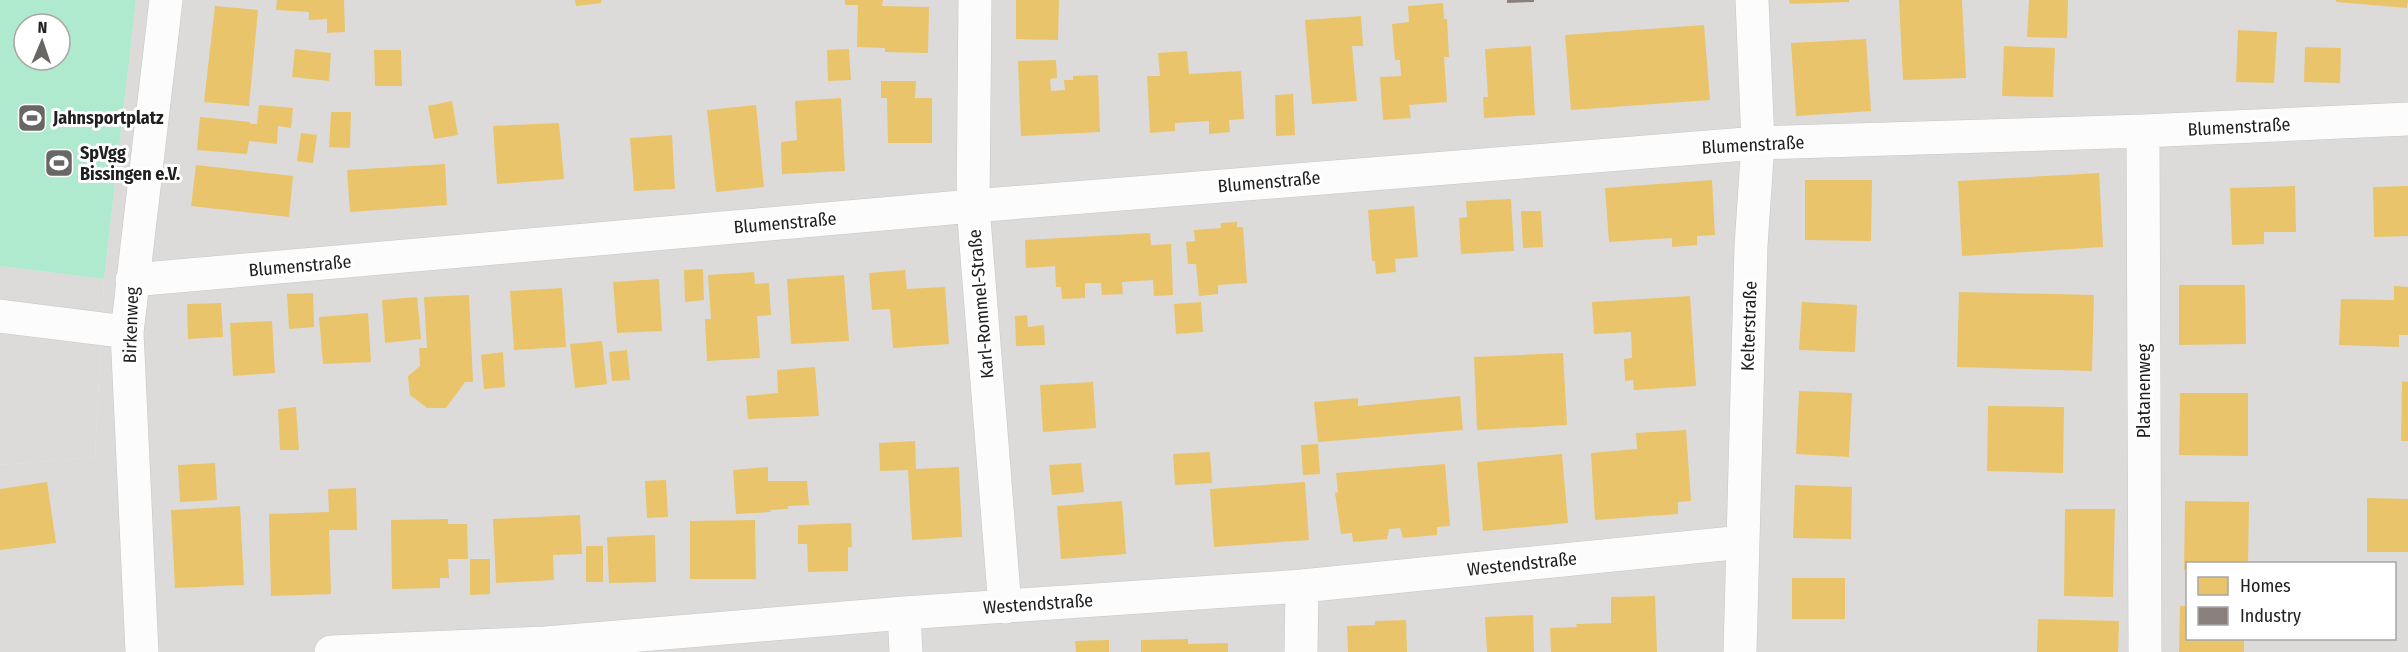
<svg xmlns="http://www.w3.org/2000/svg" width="2408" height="652" font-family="'Fira Sans Condensed',sans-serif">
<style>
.residential{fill:#dddbda;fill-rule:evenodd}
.religious{fill:#dcdbda}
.pitch{fill:#afe9ce;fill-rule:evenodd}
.homes{fill:#e9c46a}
.industry{fill:#8a817c}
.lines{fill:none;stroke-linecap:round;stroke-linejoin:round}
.minor-casing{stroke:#c7c6c4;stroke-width:34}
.minor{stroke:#fcfcfc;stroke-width:33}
.labels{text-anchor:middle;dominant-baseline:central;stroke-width:6;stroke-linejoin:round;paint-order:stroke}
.poi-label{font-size:18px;font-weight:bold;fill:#202020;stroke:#fff;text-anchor:start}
.street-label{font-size:18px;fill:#202020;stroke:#fff}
</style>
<rect width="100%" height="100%" fill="#eeebe8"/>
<!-- residential -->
<path class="residential" d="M136,0H2408V652H0V465L95,457L104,279ZM2188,564H2394V638H2188Z"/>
<!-- religious -->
<path class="religious" d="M0,266L104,279L95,457L0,465Z"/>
<!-- pitch -->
<path class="pitch" d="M0,0H136L104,279L0,266ZM24,24H60V60H24Z"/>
<!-- homes -->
<path class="homes" d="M277,0H344L345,32L327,33V19L309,20V12L276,10Z
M575,0H601V3L576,6Z
M845,0H883L882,6L929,7L928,53L885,52V48L857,47L858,5H845Z
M1016,0H1059L1058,40L1016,39Z
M1789,0H1849V2L1790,4Z
M1899,0H1962L1966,78L1903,80Z
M2029,0H2068L2067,38L2027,37Z
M2336,0H2408L2407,8L2336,2Z
M1443,3L1444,19H1447L1449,57H1444L1447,102L1409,105L1411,118L1383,120L1380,77L1401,76L1400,60H1395L1392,24L1409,22L1408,6Z
M215,6L258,10L249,106L204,102Z
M1361,16L1363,46H1352L1357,101L1312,104L1305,20Z
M1704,25L1710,100L1571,110L1565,35Z
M2238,30L2277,32L2274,83L2236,82Z
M1866,39L1871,111L1796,116L1791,43Z
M1531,46L1535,115L1484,118L1483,97H1488L1485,49Z
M2004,46L2055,48L2053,97L2002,96Z
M2305,47L2341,48L2340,83L2304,82Z
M295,49L331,53L329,81L292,77Z
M849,49L851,80L828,81L827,50Z
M374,50H401L402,86H375Z
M1187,51L1189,74L1241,71L1244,119L1229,120L1230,132L1209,134V121L1175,123V131L1150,133L1147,76H1160L1158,53Z
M1056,60L1057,78L1050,79L1051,91L1065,90L1064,80H1073V76L1098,75L1100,132L1021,136L1018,61Z
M881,81H916L915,98H932V143H888L887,98H881Z
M1293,94L1295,135L1276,136L1275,95Z
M841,98L845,171L782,174L781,142L797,140L795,101Z
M452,101L458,135L434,139L428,106Z
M259,105L293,108L291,128L278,126L277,144L249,141L247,154L197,150L200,117L250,122V124H257Z
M756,105L764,187L716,192L707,110Z
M331,112H351L350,148L329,147Z
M559,123L564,179L497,184L493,126Z
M301,133L317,135L313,163L297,161Z
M672,135L675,189L634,191L630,138Z
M445,164L447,205L350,212L347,170Z
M196,165L293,176L289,217L191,206Z
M2099,173L2103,247L1962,256L1958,181Z
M1712,180L1715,235L1697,236V245L1672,247V238L1609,242L1605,188Z
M1805,180H1872L1871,241L1805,240Z
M2295,186L2296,232H2264V244L2232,245L2230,188Z
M2408,186V236L2374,237L2373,187Z
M1511,199L1514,251L1461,254L1459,218L1467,217L1466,201Z
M1414,206L1418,257L1395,259L1396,272L1376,274L1375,261H1372L1368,210Z
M1521,211H1541L1543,247L1523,248Z
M1237,222V227H1243L1247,283L1218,285V294L1199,296L1196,264H1188L1186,242L1195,241L1194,230L1221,228V223Z
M1150,233L1151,245L1171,244L1173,295L1154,296L1153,280L1122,282L1123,294L1102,295L1101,283H1085V298L1062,299L1061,287H1056L1055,266L1026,268L1025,240Z
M703,269L704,300L685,302L684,270Z
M905,270L907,289L945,287L949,344L893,348L890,309L872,310L869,273Z
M754,272L755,284L769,283L771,315L757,316L760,358L707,361L705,319H711L708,275Z
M844,275L849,341L791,344L787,279Z
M659,279L662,331L617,333L613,282Z
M2179,285H2245L2246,344L2179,345Z
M2394,286L2408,287V335H2399V347L2339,345L2341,299L2394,300Z
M562,288L566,347L514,350L510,291Z
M1959,292L2094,295L2092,371L1957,367Z
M313,293L314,327L289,329L287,294Z
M469,295L473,382H465L446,408H427L410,395L408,376L420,366L419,348H427L424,297Z
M1690,296L1696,386L1634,390L1633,380L1625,381L1624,359L1632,358L1631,332L1594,334L1592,302Z
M417,297L421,339L385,343L382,300Z
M1201,302L1203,332L1176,334L1174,304Z
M1802,302L1857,305L1855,352L1799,350Z
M221,303L223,337L188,339L187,304Z
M368,313L371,362L323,364L319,317Z
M1027,315L1028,327L1044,325L1045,345L1016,346L1015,316Z
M272,321L275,373L233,376L230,323Z
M602,341L607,384L575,388L570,344Z
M627,350L630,380L612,381L609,352Z
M503,352L505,387L484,389L481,355Z
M1563,353L1567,425L1477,430L1474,357Z
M815,367L819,416L748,419L746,396L778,393L777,370Z
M2402,381L2408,382V441H2401Z
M1093,382L1096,428L1043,432L1040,385Z
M1799,391L1852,393L1849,457L1796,454Z
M2180,393H2248V456L2179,455Z
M1460,396L1463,430L1318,442L1314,402L1358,398V406Z
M1988,406L2064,407L2063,473L1987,471Z
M296,407L299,450H280L278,409Z
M1686,430L1691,501L1678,502V514L1595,520L1591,453L1637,449L1636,433Z
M915,441L916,469L959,467L962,537L912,540L908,470L880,471L879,443Z
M1318,444L1320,474L1303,475L1301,445Z
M1210,452L1212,483L1175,485L1173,454Z
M1562,454L1568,523L1483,531L1477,462Z
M215,463L217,500L180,502L178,465Z
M1081,463L1084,492L1052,495L1049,465Z
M1445,464L1450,526L1437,527V535L1403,538L1400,528L1389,529L1387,539L1353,542L1352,533L1341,534L1335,493L1338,492L1336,473Z
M768,467V481H807L809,505L788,506V509L770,510L771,512L736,514L733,470Z
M666,480L668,517L647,518L645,481Z
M47,482L56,543L0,550V489Z
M1305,482L1309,540L1214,547L1210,489Z
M1795,485L1852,487L1851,539L1793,538Z
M356,488L357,530H329L331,594L271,596L269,514L329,512L328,489Z
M2367,498L2408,499V552H2367Z
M1122,501L1126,554L1061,559L1057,506Z
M2185,501L2249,502L2248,564H2188V570H2184Z
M240,506L244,585L175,588L171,510Z
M2065,509H2115L2113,597L2064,596Z
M580,515L582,554L553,555L554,580L496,583L493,519Z
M448,519V524H467L468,559H448L449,578H440V588L392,589L391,520Z
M755,520L756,579H690V521Z
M851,523L852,547H848V571L808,572L807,544H798V525Z
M655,535L656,582L609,583L607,537Z
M586,546H603V582H586Z
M470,559H490V594L470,595Z
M1792,578H1845V619H1792Z
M1655,596L1657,652H1551L1550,628L1577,627L1576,624L1611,623V597Z
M2180,606H2188V638H2244V652H2179Z
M1533,615L1534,652H1487L1485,617Z
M2038,619L2119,621L2118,652H2037Z
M1406,620L1407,652H1348L1347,626L1375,625V621Z
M1188,639V644L1228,643V652H1141V640Z
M1109,640V652H1076L1075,641Z"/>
<!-- industry -->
<path class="industry" d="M1507,0H1534V2L1507,3Z"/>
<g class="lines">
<!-- minor casing -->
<g class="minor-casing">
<path id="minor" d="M975,0L973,206L1005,607
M2143,131L2145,652
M132,280L973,206L1758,143L2143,131L2408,119
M0,316L127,332
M904,613L906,652
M142,652L127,332L166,0
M331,652L545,643L904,613L1302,586L1743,542
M1301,652L1302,586
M1740,652L1751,246L1758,143L1752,0"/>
</g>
<!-- minor -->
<use href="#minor" class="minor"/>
</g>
<!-- icons -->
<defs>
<g id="stadium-square" transform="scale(1.5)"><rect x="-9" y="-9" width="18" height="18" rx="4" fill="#686766" stroke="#fff"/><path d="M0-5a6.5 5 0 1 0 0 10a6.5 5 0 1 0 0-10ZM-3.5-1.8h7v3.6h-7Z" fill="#fff"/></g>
</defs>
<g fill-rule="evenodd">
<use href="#stadium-square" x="32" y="118"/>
<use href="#stadium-square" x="59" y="163"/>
</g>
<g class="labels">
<!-- poi labels -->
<g class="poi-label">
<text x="53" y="118">Jahnsportplatz</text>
<text x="80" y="153">SpVgg<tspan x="80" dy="21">Bissingen e.V.</tspan></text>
</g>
<!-- street labels -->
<g class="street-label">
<text transform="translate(2239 127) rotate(-3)">Blumenstraße</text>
<text transform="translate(1753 145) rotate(-3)">Blumenstraße</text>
<text transform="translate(1269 182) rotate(-5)">Blumenstraße</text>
<text transform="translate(785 223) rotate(-5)">Blumenstraße</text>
<text transform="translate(300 266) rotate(-5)">Blumenstraße</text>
<text transform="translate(981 304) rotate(-95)">Karl-Rommel-Straße</text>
<text transform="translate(131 325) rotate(-88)">Birkenweg</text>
<text transform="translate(1749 326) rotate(-88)">Kelterstraße</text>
<text transform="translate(2144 391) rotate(-90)">Platanenweg</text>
<text transform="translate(1522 564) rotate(-6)">Westendstraße</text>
<text transform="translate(1038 604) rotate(-4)">Westendstraße</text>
</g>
</g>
<!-- legend -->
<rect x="2186" y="562" width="210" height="78" fill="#ffffff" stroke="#a6a6a6" stroke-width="1.5"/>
<rect x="2198" y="577" width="30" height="18" fill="#e9c46a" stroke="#a6a6a6" stroke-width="1.5"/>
<text x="2240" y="592" font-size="18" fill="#202020">Homes</text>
<rect x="2198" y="607" width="30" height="18" fill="#8a817c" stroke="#a6a6a6" stroke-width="1.5"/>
<text x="2240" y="622" font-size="18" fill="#202020">Industry</text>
<!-- north arrow -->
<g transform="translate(42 42) rotate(2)"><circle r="28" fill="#ffffff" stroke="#a6a6a6" stroke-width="1.5"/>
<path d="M0-4.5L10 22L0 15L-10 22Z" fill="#686766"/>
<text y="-9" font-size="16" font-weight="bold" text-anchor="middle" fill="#202020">N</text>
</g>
</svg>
